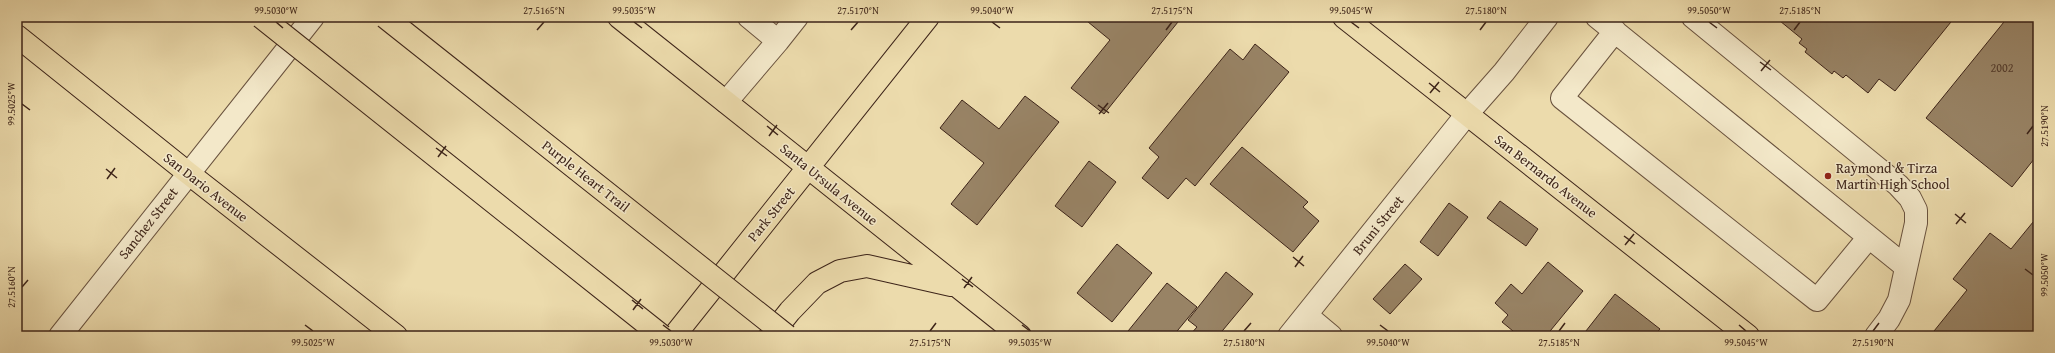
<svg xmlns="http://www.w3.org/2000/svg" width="2055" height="353" font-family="'Gentium Book Plus',serif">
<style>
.building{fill:#988365;stroke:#3d2419}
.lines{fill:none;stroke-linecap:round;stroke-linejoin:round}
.minor-casing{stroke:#69523e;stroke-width:24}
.major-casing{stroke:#3d2419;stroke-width:24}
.minor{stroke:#f3e8c9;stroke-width:22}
.major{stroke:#ecdbac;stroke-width:22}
.highway-bridge-casing{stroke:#3d2419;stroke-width:24;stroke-linecap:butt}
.highway-bridge{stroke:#ecdbac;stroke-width:22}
.ticks{fill:none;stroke:#3d2419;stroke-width:1.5}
.poi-dot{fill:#8f2418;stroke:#f3e8c9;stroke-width:1.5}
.labels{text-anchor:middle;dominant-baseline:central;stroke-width:3;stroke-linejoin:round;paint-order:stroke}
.number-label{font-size:12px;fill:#543c2c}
.poi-label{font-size:14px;fill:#3d2419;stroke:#f3e8c9;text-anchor:start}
.street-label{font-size:14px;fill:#3d2419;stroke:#f3e8c9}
.neatline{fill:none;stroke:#3d2419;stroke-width:1.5}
.ticks-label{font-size:10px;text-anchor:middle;fill:#3d2419}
</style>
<rect width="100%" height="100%" fill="#ecdbac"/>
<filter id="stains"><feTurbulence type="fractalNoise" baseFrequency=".005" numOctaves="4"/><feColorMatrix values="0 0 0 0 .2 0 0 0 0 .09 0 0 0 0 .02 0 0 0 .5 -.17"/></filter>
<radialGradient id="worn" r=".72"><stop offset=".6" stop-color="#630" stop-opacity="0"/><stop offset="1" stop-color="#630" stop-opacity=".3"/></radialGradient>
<!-- building -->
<path class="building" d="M1082,17H1182L1104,114L1071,88L1110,40Z
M1783,17H1955L1895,91L1879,79L1868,93L1846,75L1843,78L1834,71L1832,74L1805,52L1807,49L1799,43L1802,39L1780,21Z
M2008,17H2038V154L2012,187L1926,118Z
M1255,44L1289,72L1195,186L1186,178L1168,199L1142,178L1159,157L1149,148L1230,49L1243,60Z
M1025,96L1059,122L977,225L951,204L984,163L940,128L962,100L999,129Z
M1242,147L1308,202L1303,207L1319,221L1293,252L1210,184Z
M1089,161L1116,182L1082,227L1055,206Z
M1500,201L1538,229L1526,246L1487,218Z
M1449,203L1468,217L1438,256L1420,242Z
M2038,216V336H1930L1967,290L1953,279L1990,233L2011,249Z
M1117,244L1152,273L1112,322L1077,293Z
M1548,262L1583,291L1546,336H1519L1502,322L1508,315L1495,303L1511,284L1522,294Z
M1405,264L1422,279L1390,314L1373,299Z
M1226,272L1253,294L1218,336H1189L1197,327L1188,320Z
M1167,283L1197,307L1173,336H1124Z
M1615,294L1660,329L1654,336H1582Z"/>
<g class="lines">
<!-- minor casing -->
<g class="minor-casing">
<path id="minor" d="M749,17L778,41L797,17
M1597,17L1906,267
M1693,17L1898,185L1910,198L1916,210V223L1899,300L1889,319L1876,336
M1615,31L1562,98L1817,300L1869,237
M726,102L778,41
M1306,315L1331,336
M60,336L313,17
M1289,336L1467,114L1504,72L1547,17"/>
</g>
<!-- major casing -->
<g class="major-casing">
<path id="major" d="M619,17L1020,336
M1344,17L1748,336
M17,36L188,173L396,336
M674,336L928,17
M770,336L790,311L817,283L840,271L867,266L951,285"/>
</g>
<!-- minor -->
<use href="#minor" class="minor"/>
<!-- major -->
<use href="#major" class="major"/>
<!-- highway-bridge casing -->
<g class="highway-bridge-casing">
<path id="highway-bridge" d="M261,17L662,336
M385,17L787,336"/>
</g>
<!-- highway-bridge -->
<use href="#highway-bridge" class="highway-bridge"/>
</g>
<!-- ticks -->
<path class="ticks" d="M276,22L283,28M634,22L642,28M992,22L1000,28M1351,22L1359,28M1709,22L1717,28M537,30L544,22M851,30L858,22M1166,30L1172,22M1480,30L1486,22M1794,30L1800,22M1760,62L1771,70M1761,71L1770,60M1429,83L1440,92M1430,93L1439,82M22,104L30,110M1098,105L1109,113M1099,114L1108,103M767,126L778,135M2027,134L2033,126M769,136L777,125M436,148L447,156M438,157L446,146M106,169L117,178M107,179L115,168M1955,214L1966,223M1956,224L1965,213M1624,236L1635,244M1625,245L1634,234M1293,257L1304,266M1295,267L1303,256M2025,269L2033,275M962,279L973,287M22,287L28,280M964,288L972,277M632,300L643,309M633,310L641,299M305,325L313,331M663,325L671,331M1022,325L1030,331M1380,325L1388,331M1739,325L1746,331M930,331L936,323M1244,331L1251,323M1559,331L1565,323M1873,331L1879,323"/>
<!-- markers -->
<circle class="poi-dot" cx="1828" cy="176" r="4"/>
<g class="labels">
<!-- number labels -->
<g class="number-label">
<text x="2002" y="67">2002</text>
</g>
<!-- poi labels -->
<g class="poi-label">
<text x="1836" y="168">Raymond &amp; Tirza<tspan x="1836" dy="16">Martin High School</tspan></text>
</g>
<!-- street labels -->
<g class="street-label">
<text transform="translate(586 176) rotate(38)">Purple Heart Trail</text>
<text transform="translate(1546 176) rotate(38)">San Bernardo Avenue</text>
<text transform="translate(829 184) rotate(39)">Santa Ursula Avenue</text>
<text transform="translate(206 187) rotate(38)">San Dario Avenue</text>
<text transform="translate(771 214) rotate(-51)">Park Street</text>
<text transform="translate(148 223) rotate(-52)">Sanchez Street</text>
<text transform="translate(1378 225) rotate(-51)">Bruni Street</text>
</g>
</g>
<!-- margin -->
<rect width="2055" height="353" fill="none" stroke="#ecdbac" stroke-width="44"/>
<rect x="22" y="22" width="2011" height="309" class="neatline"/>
<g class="ticks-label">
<text x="276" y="14">99.5030°W</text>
<text x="544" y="14">27.5165°N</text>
<text x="634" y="14">99.5035°W</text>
<text x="858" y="14">27.5170°N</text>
<text x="992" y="14">99.5040°W</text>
<text x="1172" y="14">27.5175°N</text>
<text x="1351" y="14">99.5045°W</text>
<text x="1486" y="14">27.5180°N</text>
<text x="1709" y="14">99.5050°W</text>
<text x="1800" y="14">27.5185°N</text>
<text transform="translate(11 104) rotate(-90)" y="4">99.5025°W</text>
<text transform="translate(2044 126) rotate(-90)" y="4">27.5190°N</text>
<text transform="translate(2044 275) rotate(-90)" y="4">99.5050°W</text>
<text transform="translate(11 287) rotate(-90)" y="4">27.5160°N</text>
<text x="313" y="346">99.5025°W</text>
<text x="671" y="346">99.5030°W</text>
<text x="930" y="346">27.5175°N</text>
<text x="1030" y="346">99.5035°W</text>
<text x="1244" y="346">27.5180°N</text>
<text x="1388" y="346">99.5040°W</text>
<text x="1559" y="346">27.5185°N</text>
<text x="1746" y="346">99.5045°W</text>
<text x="1873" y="346">27.5190°N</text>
</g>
<rect width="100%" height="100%" filter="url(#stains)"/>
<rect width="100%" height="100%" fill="url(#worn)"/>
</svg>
